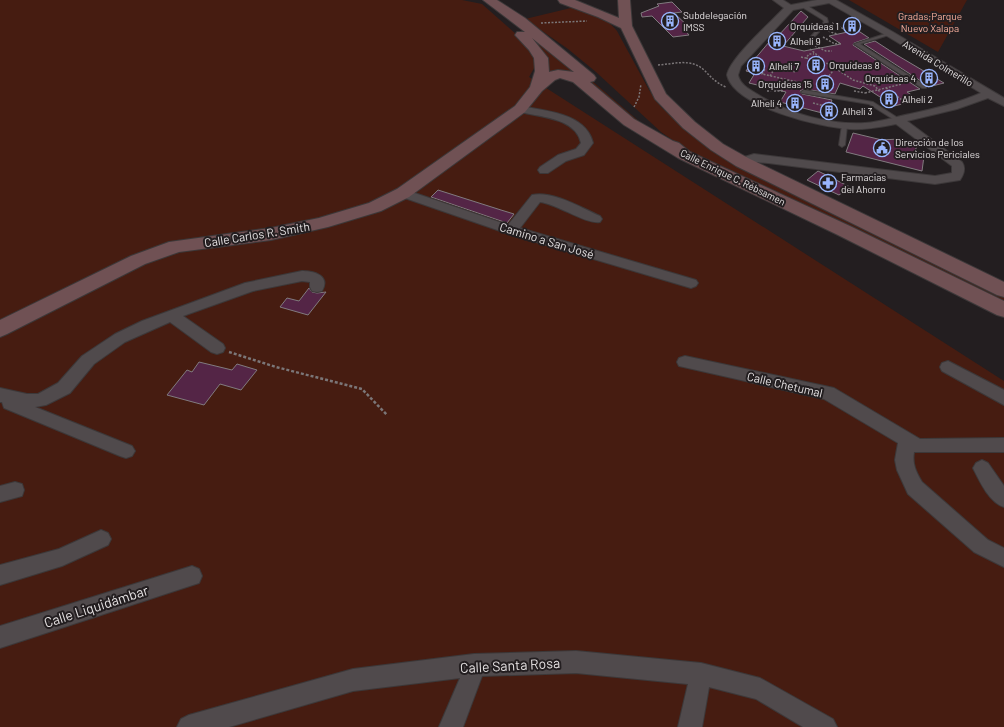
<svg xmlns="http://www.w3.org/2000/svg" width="1004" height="727" font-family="Barlow,sans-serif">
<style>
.green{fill:#461c11}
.building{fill:#542546;stroke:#817b7f}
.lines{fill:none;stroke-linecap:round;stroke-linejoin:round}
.lane-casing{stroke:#3c3839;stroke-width:2}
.street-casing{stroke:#3c3839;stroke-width:2}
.secondary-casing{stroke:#3c3839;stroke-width:2}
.path-far1{stroke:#7b7678;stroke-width:1.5;stroke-dasharray:2 1.5;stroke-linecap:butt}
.path{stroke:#7b7678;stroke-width:2.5;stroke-dasharray:3 2;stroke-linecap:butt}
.lane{fill:#504a4c;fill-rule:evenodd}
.street{fill:#504a4c;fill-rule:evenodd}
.secondary{fill:#705154;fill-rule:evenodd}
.labels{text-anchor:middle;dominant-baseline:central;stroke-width:4;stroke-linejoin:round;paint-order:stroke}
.far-poi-label{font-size:10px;fill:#e4e0e1;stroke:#231e20;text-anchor:start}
.far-park-label{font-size:10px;fill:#fab09e;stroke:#231e20}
.far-street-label{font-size:10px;fill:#e4e0e1;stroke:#231e20}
.street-label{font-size:12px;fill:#e4e0e1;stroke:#231e20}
.near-street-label{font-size:14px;fill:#e4e0e1;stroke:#231e20}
</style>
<rect width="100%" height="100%" fill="#231e20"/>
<!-- green -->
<path class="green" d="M0,0H462L482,4L524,41L537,63L529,77L1004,381V727H0Z
M849,0H967L938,52Z
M575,7C592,14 605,16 617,31L649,90L661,107L683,127L740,166L1004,298V303L690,152L661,132L596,72L568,49L525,19Z
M518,25L591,80L640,122L637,123L587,81L547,74L535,42Z"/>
<!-- building -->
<path class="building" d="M672,2L682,12L674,13L690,28L684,29L689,35L673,37L652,16L642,17L641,13L659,6L657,4Z
M801,11L808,17L783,46L804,51L841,44L829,36L857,30L869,38L854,43L853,45L920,89L907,92L919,100L894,106L863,86L860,89L840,83L835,94L804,89L800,91L802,94L832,100L826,114L780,102L786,92L749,83L755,73L746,71L753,60H754L775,35L778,36Z
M875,41L895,54L944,83L928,87L927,85L864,44Z
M853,133L882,140L899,139L917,143L915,154L924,156L922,171L846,152Z
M818,171L850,187L839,195L807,180Z
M438,190L501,210L514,214L507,223L431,197Z
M309,288L312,292L317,293L326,292L308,315L280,307L287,298L299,301Z
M199,362L232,370L237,364L257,370L241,390L220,384L204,405L167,395L187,370L192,372Z"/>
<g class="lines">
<!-- lane casing -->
<g class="lane-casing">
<path id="lane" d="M802,5H806L827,18L828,22L807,45L805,44V43L824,22L823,20L802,7Z
M888,33L892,34L860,44L926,86V88H922L854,44Z
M804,90L873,102L901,120L896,121L869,104L802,93L801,92Z
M842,125L847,126L845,145L842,147L839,145Z"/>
</g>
<!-- street casing -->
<g class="street-casing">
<path id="street" d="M773,0H783L791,5L817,0H836L893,32L1004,98V106L988,98L957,109L907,121L962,162C966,168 964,174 960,180L935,184L768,163L755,162L742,166L738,165L736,162L738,159L754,154L935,176L952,173V166L896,124C880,127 866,130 850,129C822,128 734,107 727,75C730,58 771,22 784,8ZM829,3L887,36L981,93C958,103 934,109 910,114C895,117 880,122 865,123C830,125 791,114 762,97C753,91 740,86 738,75L741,66L793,10Z
M520,106C546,111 586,113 593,143L584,155L566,161L548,173H540L538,170L540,167L558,155L576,149L581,143C576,117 538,117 516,111L514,109Z
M403,189L508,225L532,195C552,190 582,208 600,216L602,219L600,222C587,225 557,204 540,202L520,228L696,280L698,283L696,286L691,288L506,233L399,196L397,193L399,190Z
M302,271C313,271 331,275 322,291L317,292L312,291L310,287V282L302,281L253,291L183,316L223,344L225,348L223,352L217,354L211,352L170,322L125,342L94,364L70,393L46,405L35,407L132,446L135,451L132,456L126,458L120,456L4,408L2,402H0V388L27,394H38L58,383L82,356L115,334L142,321L245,283Z
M685,356L834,388L920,439L1004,438V452H914C912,464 916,472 922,482L988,540L1004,548V567L974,552L908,494L897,470L895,460L898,443L824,399L679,366L677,362L679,358Z
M948,361L1004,390V405L942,371L940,367L942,363Z
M982,460L988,463L1004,486V507C989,502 980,482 973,468L976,463Z
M15,482L22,484L24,490L22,496L0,502V486Z
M101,530L108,533L111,539L108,545L62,566L0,585V565L59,549Z
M192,566L199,569L202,576L199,583L0,648V626Z
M576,651L701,663L760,678L833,719L837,727H803L756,699L709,687L702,727H678L688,684L576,673L482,676L463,727H439L460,678L353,691L229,727H177L181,719L189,715L353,669L474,654Z"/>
</g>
<!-- secondary casing -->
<g class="secondary-casing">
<path id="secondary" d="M483,0H497L525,18L594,75L596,78L594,81L590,82L634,119L673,141L679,143L690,152L852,227L1004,301V317L997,315L838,235L678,158L624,125L573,82L560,78L555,80L542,91L525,112L409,197L381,211L328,227L271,240L179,252L145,264L7,334L0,337V320L131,256L169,242L271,228L319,218L369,203L397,189L515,106L530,87L535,71L534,58L529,50L515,35L517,32H525ZM532,38L574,72L558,70L549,72L548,58Z
M558,0H575L619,18L618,0H630L632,26L666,94L695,122L723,144L748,158L1004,282V297L997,295L736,166L711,150L683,128L655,99L621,28L598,17L560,3Z"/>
</g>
<!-- path-far1 -->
<path class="path-far1" d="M541,23L587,21
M832,23L846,30L851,29
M828,31L837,34
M823,37L835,44L840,43
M815,46L826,51H832
M810,49L823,60
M801,57L806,58L809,54H814
M806,58L829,64L853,80L875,86L880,92
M658,65C674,64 691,58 704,70C711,77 716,83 726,87
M762,68L765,69L762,74L802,83
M770,76L775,68L796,72
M829,76L835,68
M886,88L906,103
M767,91H783
M781,91L788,80
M854,91L865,93
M865,93L902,84
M813,103L832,108
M634,107L639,97L641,84"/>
<!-- path -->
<path class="path" d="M229,352L276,367L362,389L387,415"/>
<!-- lane -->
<use href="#lane" class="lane"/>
<!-- street -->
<use href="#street" class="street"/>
<!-- secondary -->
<use href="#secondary" class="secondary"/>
</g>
<!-- icons -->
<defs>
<g id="building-ring" transform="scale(0.9)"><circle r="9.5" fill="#231e20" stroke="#99b5fd" stroke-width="1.5"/><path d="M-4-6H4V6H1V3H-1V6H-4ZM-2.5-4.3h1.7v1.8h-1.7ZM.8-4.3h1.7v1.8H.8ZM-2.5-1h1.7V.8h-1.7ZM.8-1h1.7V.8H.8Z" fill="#99b5fd"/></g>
<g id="civic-ring" transform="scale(0.9)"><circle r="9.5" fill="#231e20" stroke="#99b5fd" stroke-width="1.5"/><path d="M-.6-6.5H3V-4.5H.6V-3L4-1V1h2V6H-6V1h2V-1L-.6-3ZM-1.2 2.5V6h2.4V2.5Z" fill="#99b5fd"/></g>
<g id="pharmacy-ring" transform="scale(0.9)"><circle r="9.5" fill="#231e20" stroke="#99b5fd" stroke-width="1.5"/><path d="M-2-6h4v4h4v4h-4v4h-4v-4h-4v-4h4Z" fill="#99b5fd"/></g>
</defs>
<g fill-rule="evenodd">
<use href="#building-ring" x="670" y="21"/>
<use href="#building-ring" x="852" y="26"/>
<use href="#building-ring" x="777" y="41"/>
<use href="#building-ring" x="816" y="65"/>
<use href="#building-ring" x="756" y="66"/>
<use href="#building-ring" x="929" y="78"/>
<use href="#building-ring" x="825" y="84"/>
<use href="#building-ring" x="889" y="99"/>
<use href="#building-ring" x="795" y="103"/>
<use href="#building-ring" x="829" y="111"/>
<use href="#civic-ring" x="882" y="148"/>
<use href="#pharmacy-ring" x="828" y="183"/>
</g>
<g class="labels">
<!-- far-poi labels -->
<g class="far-poi-label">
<text x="683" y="15">Subdelegación<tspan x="683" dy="12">IMSS</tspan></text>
<text x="839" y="26" text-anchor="end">Orquídeas 1</text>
<text x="790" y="41">Alhelí 9</text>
<text x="829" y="65">Orquídeas 8</text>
<text x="769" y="66">Alhelí 7</text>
<text x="916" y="78" text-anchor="end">Orquídeas 4</text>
<text x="812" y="84" text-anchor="end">Orquídeas 15</text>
<text x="902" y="99">Alhelí 2</text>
<text x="782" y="103" text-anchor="end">Alhelí 4</text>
<text x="842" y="111">Alhelí 3</text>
<text x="895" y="142">Dirección de los<tspan x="895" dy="12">Servicios Periciales</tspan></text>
<text x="841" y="177">Farmacias<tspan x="841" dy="12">del Ahorro</tspan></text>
</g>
<!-- far-park labels -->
<g class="far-park-label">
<text x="930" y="16">Gradas;Parque<tspan x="930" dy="12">Nuevo Xalapa</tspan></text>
</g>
<!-- far-street labels -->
<g class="far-street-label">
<text transform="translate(938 63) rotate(31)">Avenida Colmerillo</text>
<text transform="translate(733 177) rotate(26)">Calle Enrique C. Rébsamen</text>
</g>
<!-- street labels -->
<g class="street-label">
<text transform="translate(257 234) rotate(-9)">Calle Carlos R. Smith</text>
<text transform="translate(547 240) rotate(17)">Camino a San José</text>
<text transform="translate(785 384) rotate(13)">Calle Chetumal</text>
</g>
<!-- near-street labels -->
<g class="near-street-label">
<text transform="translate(96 606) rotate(-18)">Calle Liquidámbar</text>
<text transform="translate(510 665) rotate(-3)">Calle Santa Rosa</text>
</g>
</g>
</svg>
